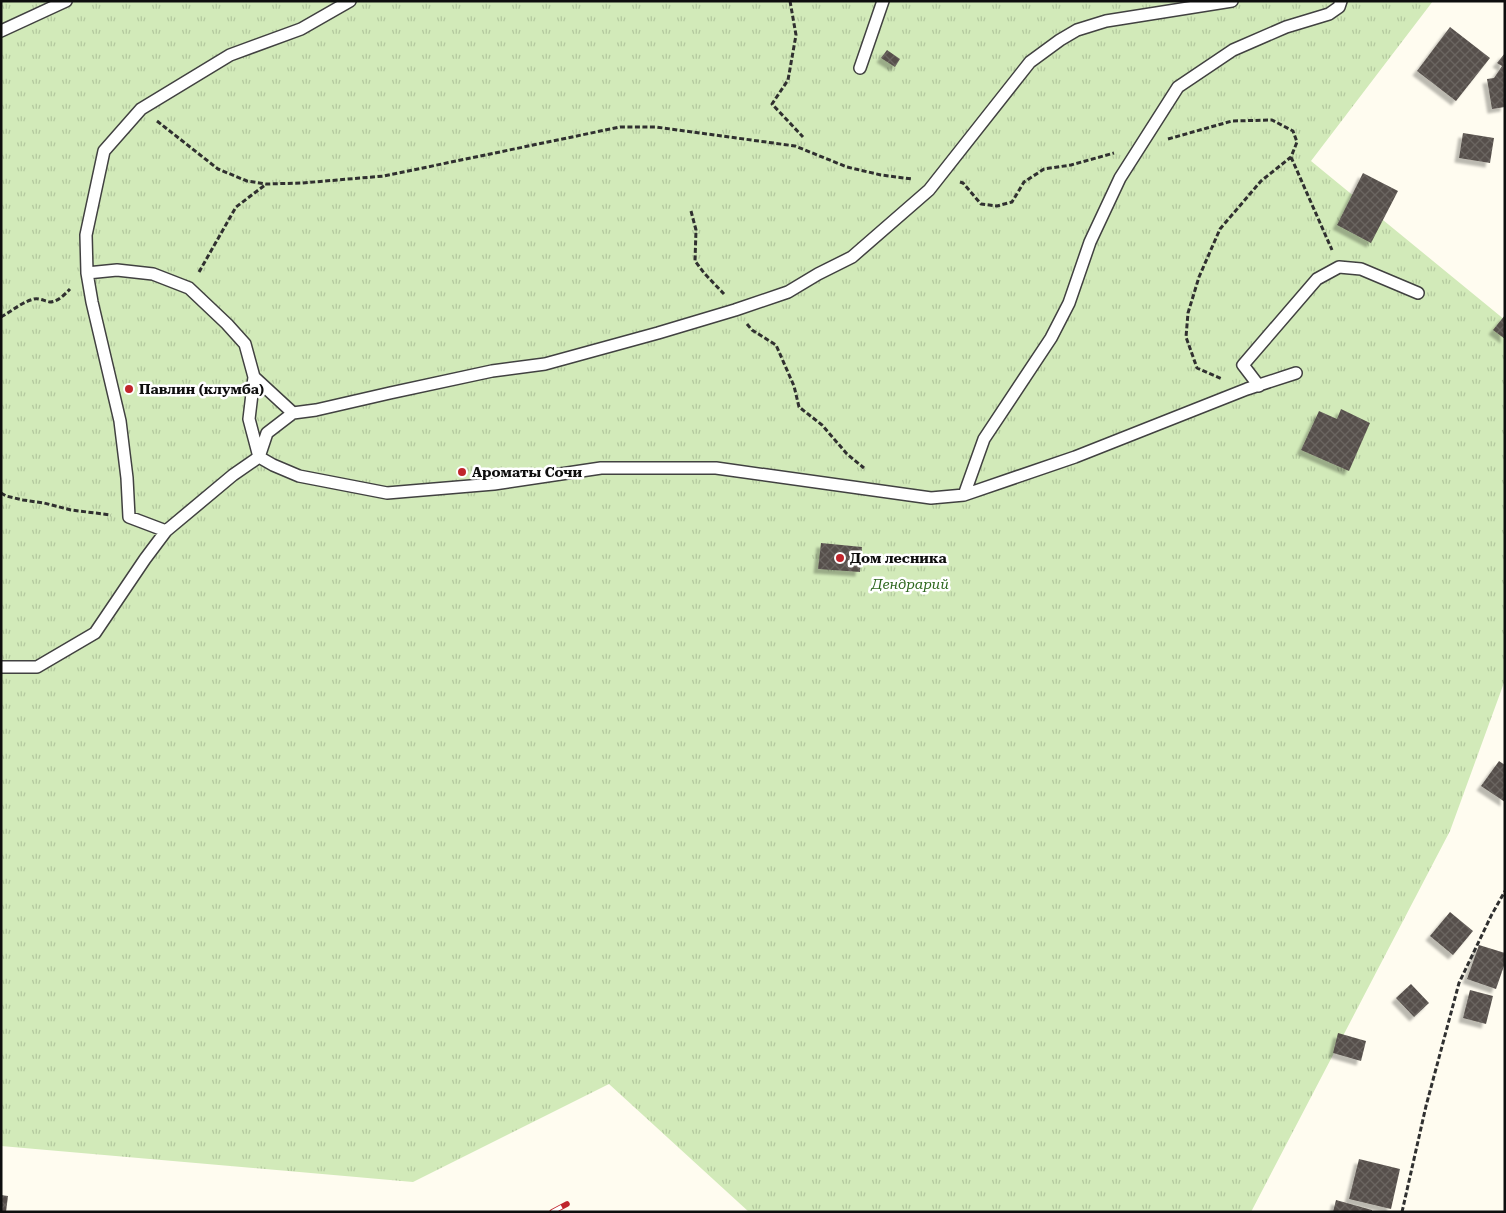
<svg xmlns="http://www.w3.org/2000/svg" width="1506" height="1213" font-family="'Roboto Serif',serif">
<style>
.park{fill:url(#park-tufts)}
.building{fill:url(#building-cross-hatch);filter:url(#shadow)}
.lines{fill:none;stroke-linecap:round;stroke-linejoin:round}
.lane-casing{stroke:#414141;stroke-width:14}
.path{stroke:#303030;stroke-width:3;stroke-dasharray:5 2.5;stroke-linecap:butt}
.lane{stroke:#fff;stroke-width:11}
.rail-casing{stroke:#c0252c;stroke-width:5.5}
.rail{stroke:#fff;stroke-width:4;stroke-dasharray:11;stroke-linecap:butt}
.poi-dot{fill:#c0252c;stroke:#fff;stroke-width:2}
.labels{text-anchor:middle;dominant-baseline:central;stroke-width:5;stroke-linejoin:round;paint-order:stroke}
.poi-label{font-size:14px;font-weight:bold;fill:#0e0e0e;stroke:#fff;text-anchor:start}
.park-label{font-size:14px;font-style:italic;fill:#2d671e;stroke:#fff}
</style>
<defs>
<pattern id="park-tufts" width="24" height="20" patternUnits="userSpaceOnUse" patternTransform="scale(1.25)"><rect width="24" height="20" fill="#d2eab9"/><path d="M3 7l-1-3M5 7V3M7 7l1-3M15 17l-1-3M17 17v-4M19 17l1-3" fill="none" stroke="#b3c89e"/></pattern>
<pattern id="building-cross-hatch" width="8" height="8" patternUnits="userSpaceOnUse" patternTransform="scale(1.25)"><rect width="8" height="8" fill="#57504b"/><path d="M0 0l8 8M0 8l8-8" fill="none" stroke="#6a6561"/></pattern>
<filter id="shadow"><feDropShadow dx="-4.5" dy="4.5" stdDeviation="1" flood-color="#0004"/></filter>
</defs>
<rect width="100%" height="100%" fill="#fffcf0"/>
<!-- park -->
<path class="park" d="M1,1H1433L1311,161L1505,320V680L1450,831L1251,1212H749L609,1084L413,1182L1,1146Z"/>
<!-- building -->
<path class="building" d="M1450,27L1490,58L1456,101L1417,71Z
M887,50L900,59L895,67L881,58Z
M1505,53V107L1492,109L1487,79L1494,78L1502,66L1497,63Z
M1463,133L1494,138L1490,163L1459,158Z
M1363,173L1398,191L1371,243L1337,225Z
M1505,315V339L1493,330Z
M1341,409L1370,423L1349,471L1301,450L1319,411L1337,419Z
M821,543L862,547L860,572L818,569Z
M1499,761L1505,765V802L1481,786Z
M1450,912L1473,931L1453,955L1430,936Z
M1479,945L1505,953V963L1496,989L1467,979Z
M1411,984L1429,1003L1414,1017L1396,998Z
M1470,990L1493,996L1486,1024L1463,1018Z
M1338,1033L1366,1041L1361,1061L1333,1053Z
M1359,1159L1400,1169L1391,1209L1349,1199Z
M1,1195L8,1196L6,1212H1Z
M1336,1200L1372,1210V1212H1333Z"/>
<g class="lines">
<!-- lane casing -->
<g class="lane-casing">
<path id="lane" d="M1,31L66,1
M860,68L883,1
M87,273L117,270L153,274L189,288L227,324L245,344L254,377L249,419L259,457
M254,377L293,413
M1259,386L1243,365L1317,279L1339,267L1361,269L1418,293
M259,457L267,433L293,413L316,410L390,393L492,371L545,364L658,333L735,310L788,292L818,274L852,257L929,190L1030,62L1060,40L1077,30L1106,21L1232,1
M964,495L984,439L1051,338L1069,303L1090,242L1120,178L1178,87L1233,50L1286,27L1329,14L1339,7L1341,1
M166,531L129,517L127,478L120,421L92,302L87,273L86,235L104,151L141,109L230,55L301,29L350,1
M1,667H37L95,633L145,559L166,531L233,475L259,457L273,465L299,476L387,493L494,484L601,468H716L931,498L964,495L1075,457L1247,389L1296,373"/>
</g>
<!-- path -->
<path class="path" d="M790,1L796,35L788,80L772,104L803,137
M157,121L218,169L247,181L266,184L302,183L384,176L620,127H656L795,146L847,167L881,175L912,179
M1168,139L1232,121L1272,120L1293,131L1297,142L1291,157L1261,181L1220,229L1199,277L1188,313L1186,337L1197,368L1222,379
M1291,157L1332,250
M960,182L963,183L981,204L997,206L1012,202L1024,182L1044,169L1071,165L1114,153
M691,211L696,230L695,261L704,273L724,294
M199,272L236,207L265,185
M1,317C12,311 22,302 34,299C40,298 44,301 50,302C58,302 65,294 70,289
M747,324L752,330L776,345L794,386L799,407L822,425L847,454L864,468
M1,493L6,496L23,500L44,503L71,510L111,515
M1402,1212L1426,1106L1459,983L1491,916L1505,891"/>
<!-- lane -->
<use href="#lane" class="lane"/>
<!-- rail casing -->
<g class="rail-casing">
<path id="rail" d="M552,1212L567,1204"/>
</g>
<!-- rail -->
<use href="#rail" class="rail"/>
</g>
<!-- markers -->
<g class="poi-dot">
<circle cx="129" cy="389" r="5"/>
<circle cx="462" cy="472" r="5"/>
<circle cx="840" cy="558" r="5"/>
</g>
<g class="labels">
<!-- poi labels -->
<g class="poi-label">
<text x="139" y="389">Павлин (клумба)</text>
<text x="472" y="472">Ароматы Сочи</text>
<text x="850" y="558">Дом лесника</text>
</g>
<!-- park labels -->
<g class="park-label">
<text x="910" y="584">Дендрарий</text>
</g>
</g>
<!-- border -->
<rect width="1506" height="1213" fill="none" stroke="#0e0e0e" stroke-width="5"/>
</svg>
